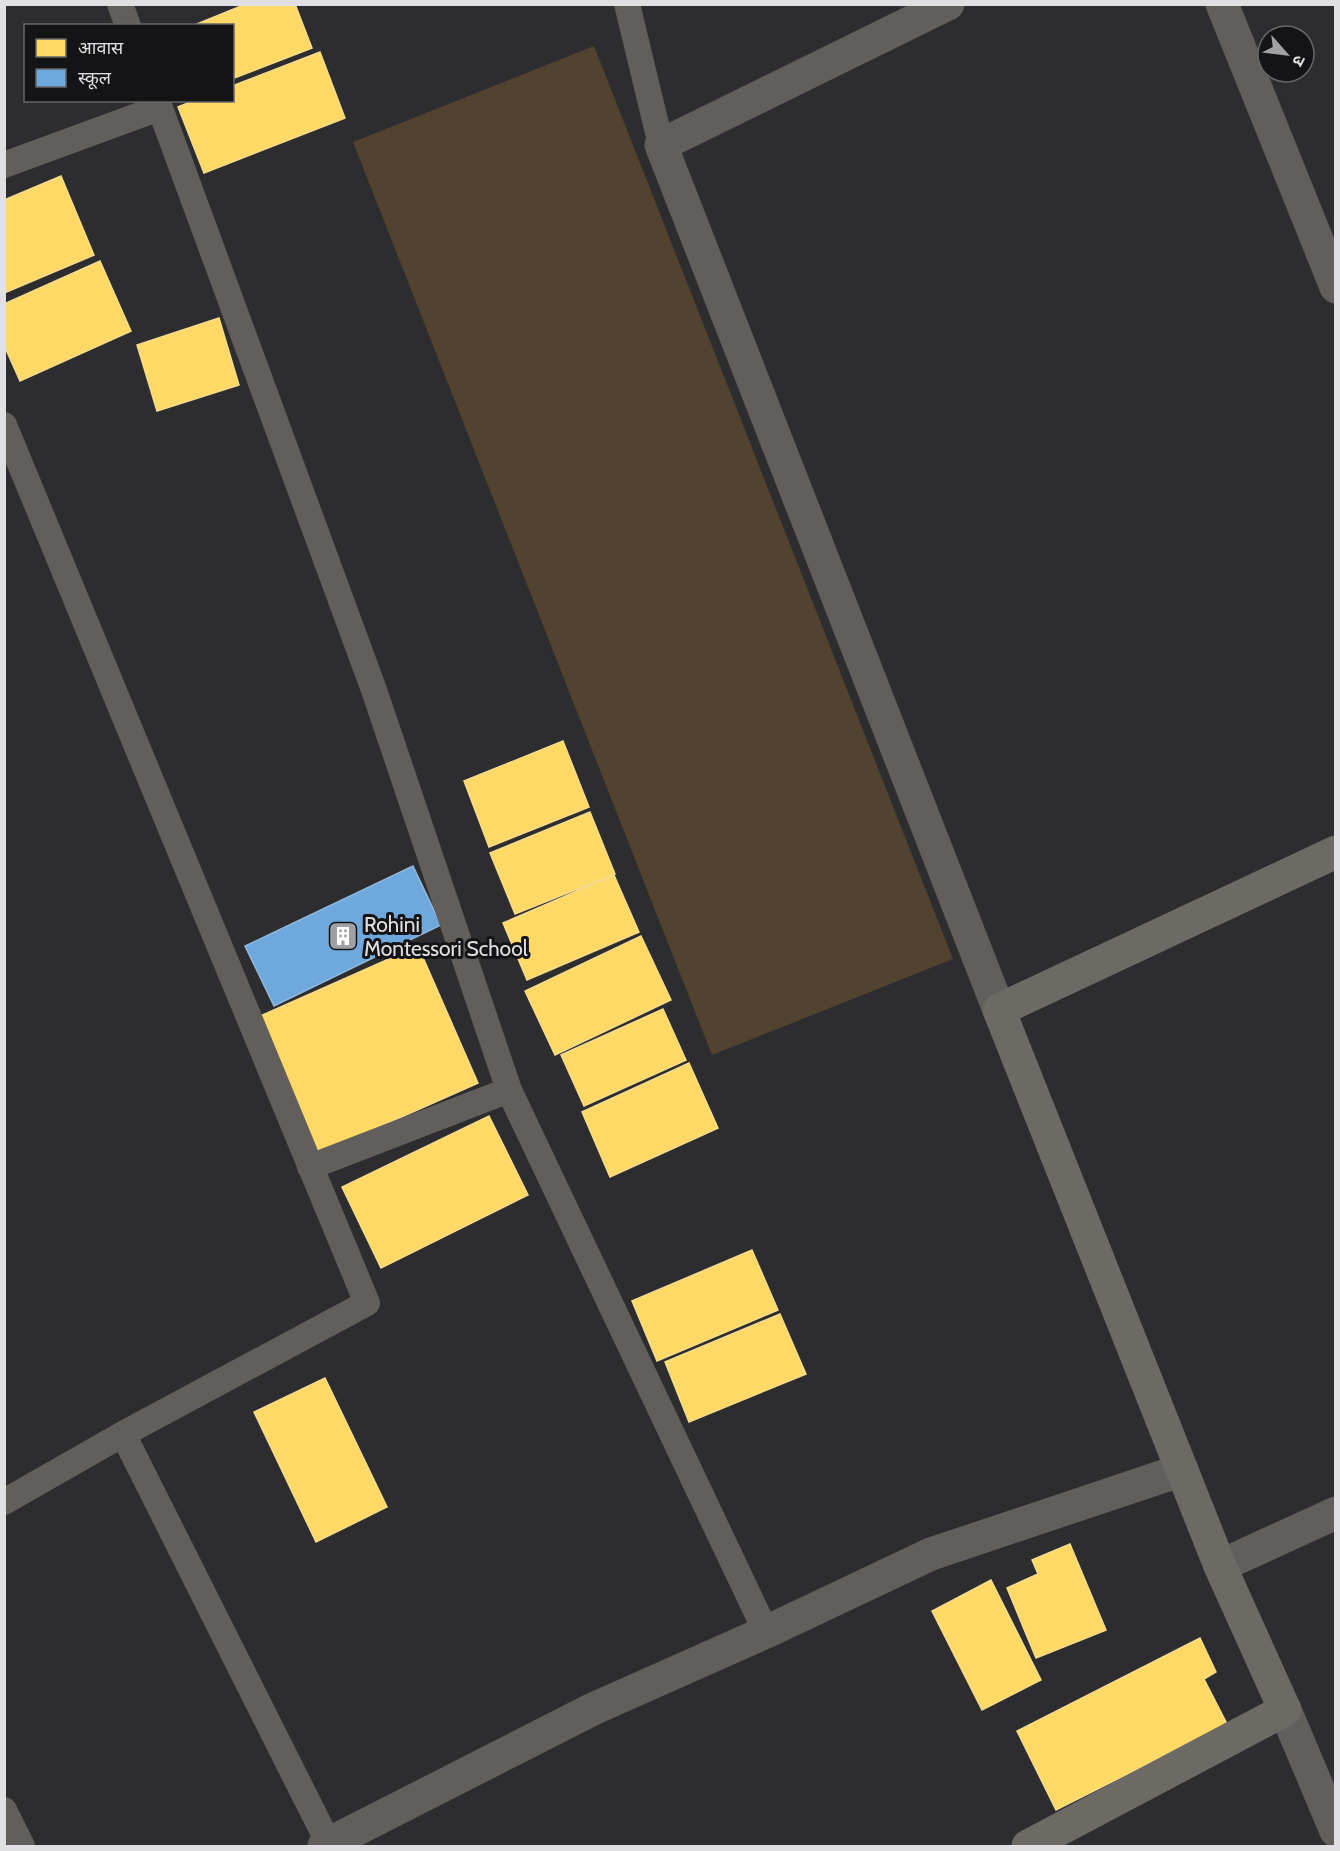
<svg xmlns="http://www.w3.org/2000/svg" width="1340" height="1851" font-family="Cabin,'Noto Sans Devanagari',sans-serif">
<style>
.green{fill:#524230}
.homes{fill:#ffd966;stroke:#f6db8b;stroke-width:1.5}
.schools{fill:#6fa8dc;stroke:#91b9de;stroke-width:1.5}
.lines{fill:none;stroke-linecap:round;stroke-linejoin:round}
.lane{stroke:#615e5b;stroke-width:26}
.street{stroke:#615e5b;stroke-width:33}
.secondary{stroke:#6d6965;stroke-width:33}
.labels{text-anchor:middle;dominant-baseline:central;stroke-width:6;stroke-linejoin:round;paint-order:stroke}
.poi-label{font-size:21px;fill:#e0e0e2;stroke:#141416;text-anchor:start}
</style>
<rect width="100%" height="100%" fill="#2d2c2e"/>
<!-- green -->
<path class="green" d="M594,46L953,959L712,1055L353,142Z"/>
<!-- homes -->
<path class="homes" d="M246,4H295L312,48L232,79V26H192Z
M320,52L345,118L204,173L178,107L195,100H232V86Z
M61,176L94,255L4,293V200Z
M100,261L131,331L20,381L4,345V304Z
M219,318L239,385L157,411L137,345Z
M563,741L589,807L489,847L464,781Z
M590,812L615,874L515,914L490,853Z
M614,875L639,932L527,980L503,923Z
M641,936L671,1000L555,1055L525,991Z
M418,946L478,1083L316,1155L256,1018Z
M663,1009L686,1060L584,1106L561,1055Z
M689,1063L718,1128L610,1177L582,1112Z
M489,1116L528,1195L381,1268L342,1187Z
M752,1250L778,1310L657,1361L632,1301Z
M780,1314L806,1374L689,1422L665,1362Z
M325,1378L387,1507L316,1542L254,1412Z
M1070,1544L1106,1630L1036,1658L1007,1588L1038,1574L1032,1560Z
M991,1580L1041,1680L982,1710L932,1611Z
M1200,1638L1216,1672L1204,1679L1227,1724L1056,1810L1017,1731Z"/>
<!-- schools -->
<path class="schools" d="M413,866L441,925L274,1006L245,946Z"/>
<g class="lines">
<!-- lane -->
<path class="lane" d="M120,4L128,26
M627,4L661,145
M157,100L374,690L509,1090L766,1632
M4,165L159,108
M4,425L367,1303L123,1434L4,1502
M310,1167L509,1090
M123,1434L329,1844
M4,1810L22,1846"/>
<!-- street -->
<path class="street" d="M948,4L661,145L999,1010
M1222,4L1336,287
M1220,1566L1336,1513
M1285,1710L1336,1831
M324,1846L593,1709L766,1632L931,1554L1182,1470"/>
<!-- secondary -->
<path class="secondary" d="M1028,1846L1285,1710L1220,1566L999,1010L1336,852"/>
</g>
<!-- icons -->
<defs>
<g id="building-square" transform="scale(1.5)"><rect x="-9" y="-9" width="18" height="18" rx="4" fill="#a1a1a3" stroke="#141416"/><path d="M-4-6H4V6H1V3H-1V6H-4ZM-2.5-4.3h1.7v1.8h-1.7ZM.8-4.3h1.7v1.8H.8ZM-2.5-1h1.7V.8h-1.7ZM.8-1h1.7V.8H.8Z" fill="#fff"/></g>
</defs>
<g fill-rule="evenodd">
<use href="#building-square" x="343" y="936"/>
</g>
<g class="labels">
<!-- poi labels -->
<g class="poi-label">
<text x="364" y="924">Rohini<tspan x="364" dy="24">Montessori School</tspan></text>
</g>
</g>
<!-- border -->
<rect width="1340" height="1851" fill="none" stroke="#e0e0e2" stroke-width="12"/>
<!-- legend -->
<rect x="24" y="24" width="210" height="78" fill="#141416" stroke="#666668" stroke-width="1.5"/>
<rect x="36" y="39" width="30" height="18" fill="#ffd966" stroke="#666668" stroke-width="1.5"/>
<text x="78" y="54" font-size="18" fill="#e0e0e2">आवास</text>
<rect x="36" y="69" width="30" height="18" fill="#6fa8dc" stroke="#666668" stroke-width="1.5"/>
<text x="78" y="84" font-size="18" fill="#e0e0e2">स्कूल</text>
<!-- north arrow -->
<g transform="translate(1286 54) rotate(118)"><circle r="28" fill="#141416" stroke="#666668" stroke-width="1.5"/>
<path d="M0-4.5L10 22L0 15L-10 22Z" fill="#a1a1a3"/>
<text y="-9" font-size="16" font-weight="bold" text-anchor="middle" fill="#e0e0e2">उ</text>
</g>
</svg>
